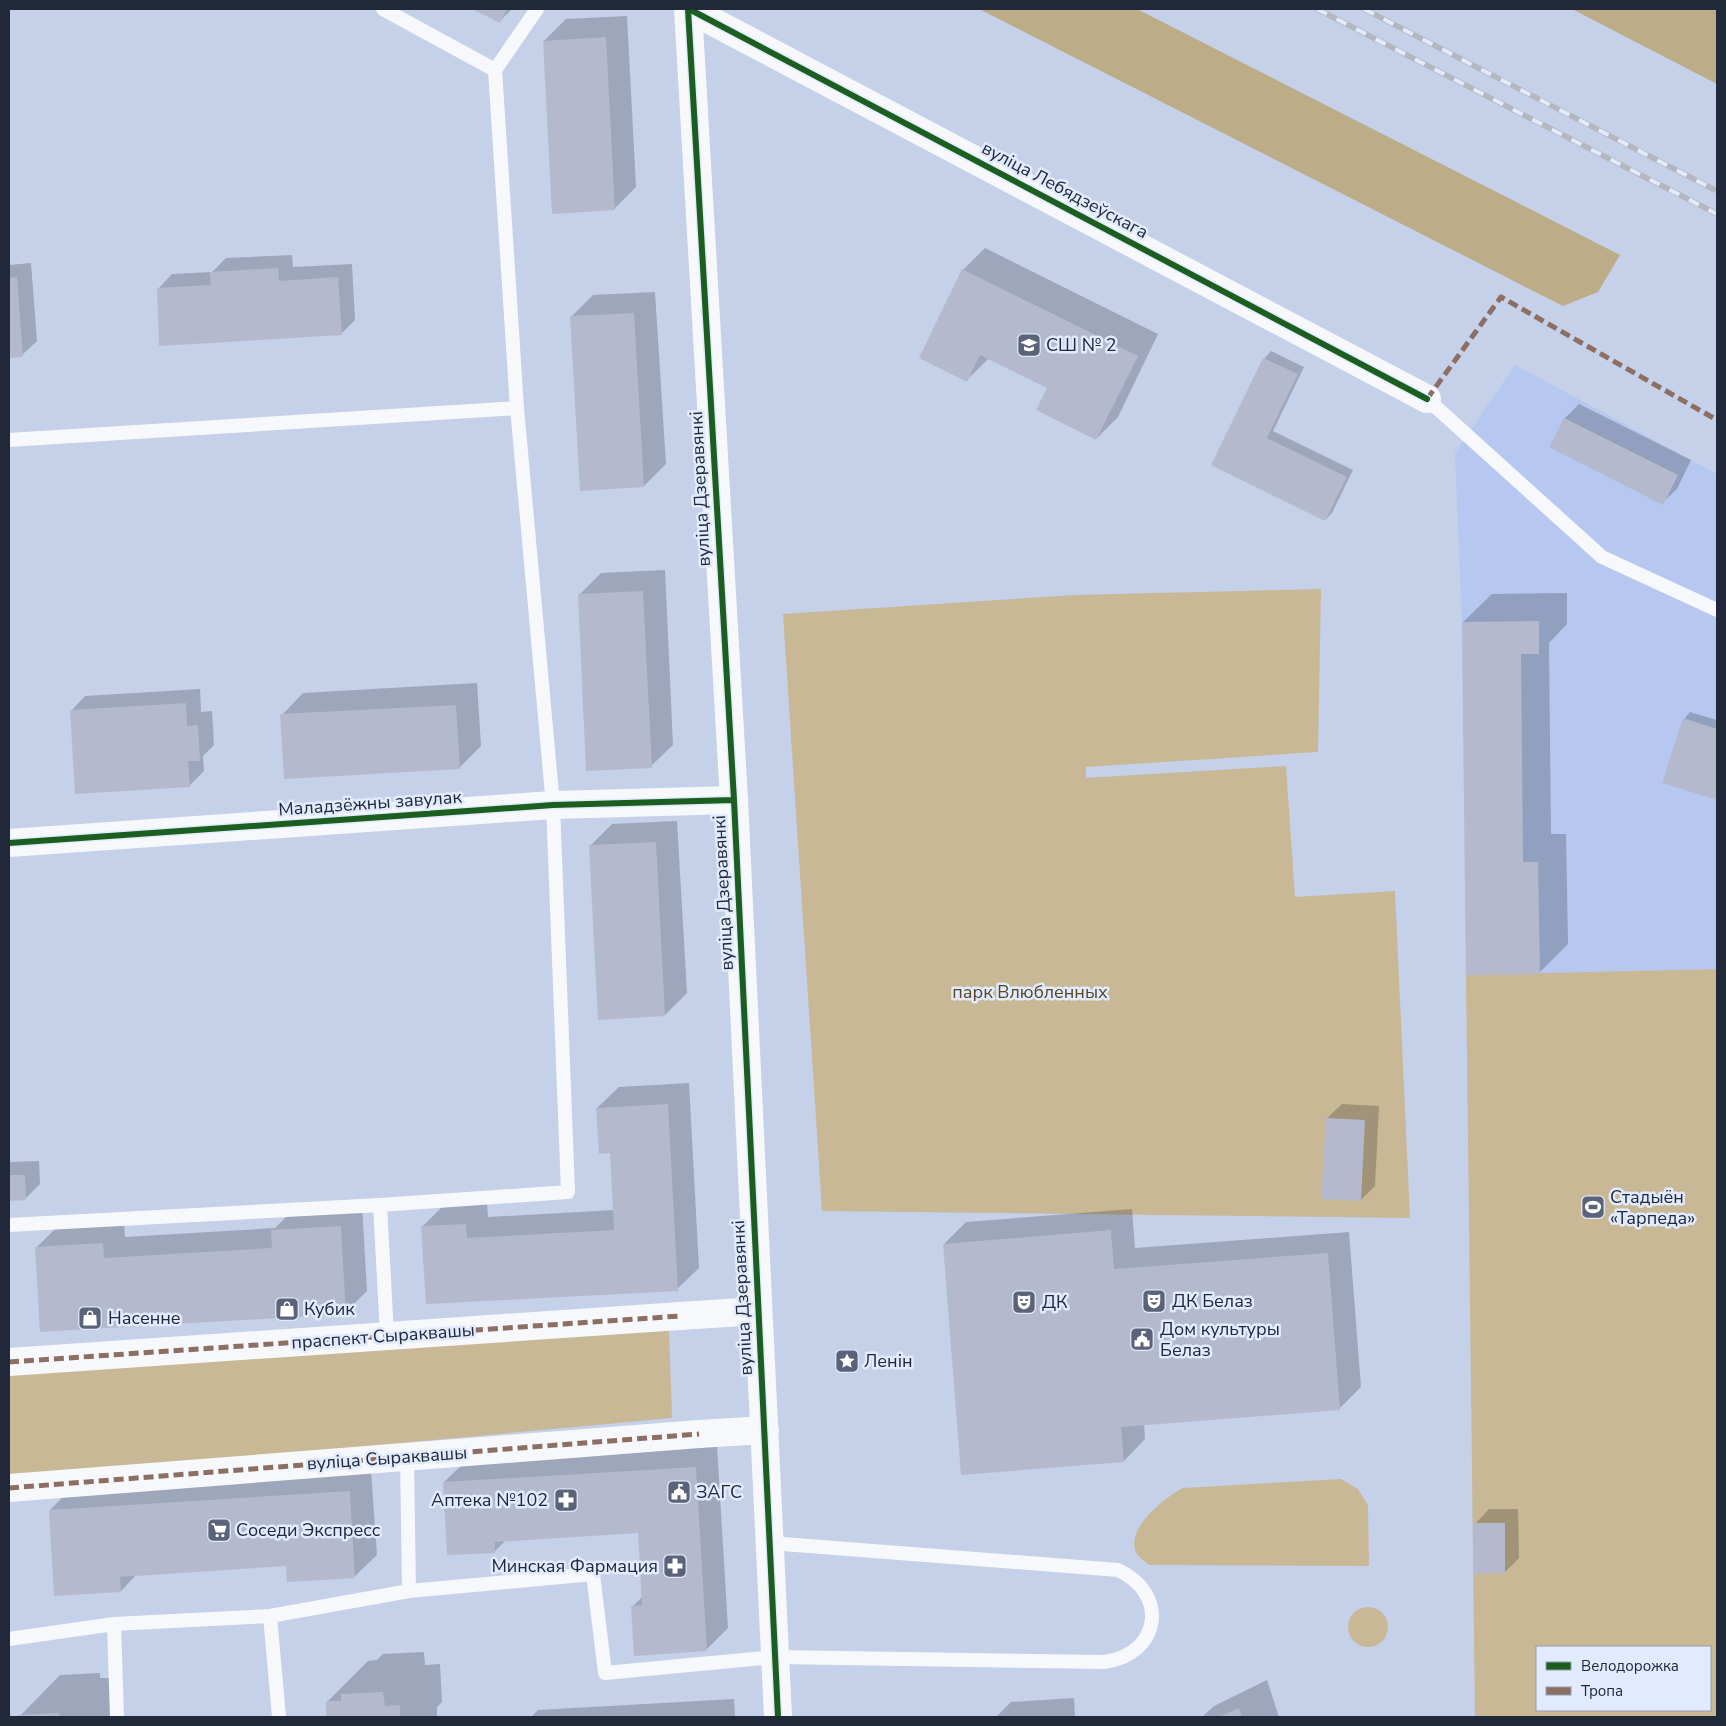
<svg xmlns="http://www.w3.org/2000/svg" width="1726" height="1726" font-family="'Nunito Sans',sans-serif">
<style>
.built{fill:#b6c8ef}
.green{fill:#c8b896;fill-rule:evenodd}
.forest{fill:#bcac87}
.shadow{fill:#0003}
.building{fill:#b5b9ce}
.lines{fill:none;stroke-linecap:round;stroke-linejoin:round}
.lane{stroke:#f6f8fc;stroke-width:14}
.street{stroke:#f6f8fc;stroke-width:28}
.secondary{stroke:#f6f8fc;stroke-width:28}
.rail-casing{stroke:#b5b7be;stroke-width:5.5}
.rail{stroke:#e2ebfe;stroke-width:4;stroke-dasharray:11;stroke-linecap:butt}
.quiet{stroke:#8d6e63;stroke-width:5;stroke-dasharray:10 5;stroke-linecap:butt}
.cycleway-casing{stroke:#e2ebfe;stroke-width:9}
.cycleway{stroke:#1b5e20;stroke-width:6}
.labels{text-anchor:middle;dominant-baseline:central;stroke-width:5;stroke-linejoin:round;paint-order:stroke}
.street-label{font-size:18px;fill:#202839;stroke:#e2ebfe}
.poi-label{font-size:18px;fill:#202839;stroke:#e2ebfe;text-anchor:start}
.park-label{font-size:18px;fill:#574723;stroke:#e2ebfe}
</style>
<rect width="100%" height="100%" fill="#c5d0e9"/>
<!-- built -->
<path class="built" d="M1515,365L1717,474V969L1466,975L1462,622L1455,453Z"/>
<!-- green -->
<path class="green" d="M1321,589L1318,752L1086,767V778L1286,766L1295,897L1395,891L1410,1218L822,1211L783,614L1074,595Z
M1717,969V1717H1475L1466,975ZM1537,1647H1710V1710H1537Z
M669,1330L672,1418L9,1479V1374Z
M1341,1479L1358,1489L1368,1505L1369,1566L1149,1565C1145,1562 1140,1558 1137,1554C1123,1530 1165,1497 1183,1488Z
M1348 1627a20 20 0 1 1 40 0a20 20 0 1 1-40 0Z"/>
<!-- forest -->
<path class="forest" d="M979,9H1137L1620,255L1598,292L1563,306Z
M1572,9H1717V84Z"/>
<!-- shadow -->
<path class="shadow" d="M475,9H512L500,21Z
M627,16L636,187L614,209L544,41L566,19Z
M985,248L1158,334L1118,417L1096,439L1049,388L989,358L967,380L963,270Z
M292,255L293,267L352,264L355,320L341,334L158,289L172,274L212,272L226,258Z
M31,263L37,341L22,355L9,356V265Z
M655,292L666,464L644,486L571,317L593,295Z
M1271,351L1304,367L1273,431L1353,470L1332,513L1325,520L1212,465L1265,358Z
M1579,404L1691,460L1677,489L1662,503L1550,446L1565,418Z
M665,570L673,745L651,766L579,595L601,573Z
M1567,593V624L1549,643L1551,834H1566L1568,944L1539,973L1463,622L1492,594Z
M477,683L481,746L459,768L282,715L303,693Z
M200,689L201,712L212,711L214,745L203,756L204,771L189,786L71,711L85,696Z
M1690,712L1717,720V799L1664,782L1684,719Z
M677,821L687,993L665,1015L590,846L612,824Z
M689,1083L699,1268L677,1289L427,1302L423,1226L444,1205L487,1203L488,1217L614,1210L611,1152L597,1108L619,1087Z
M1342,1104L1379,1106L1375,1186L1361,1200L1327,1118Z
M39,1161L40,1184L25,1199L9,1200V1162Z
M362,1205L367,1291L345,1313L36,1248L58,1226L124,1222L125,1237L275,1228L294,1209Z
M1132,1209L1135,1248L1349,1232L1361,1387L1339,1409L1144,1424L1145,1439L1124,1461L944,1244L966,1222Z
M717,1446L728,1628L706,1650L632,1607L643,1596L639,1532L506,1540L495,1551L444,1482L466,1461Z
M371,1470L377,1555L355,1576L287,1565L137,1574L121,1591L50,1510L72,1488Z
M1489,1509H1518L1519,1558L1505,1572L1475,1524Z
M424,1652L425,1665L440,1664L442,1702L437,1707V1717H328L327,1702L368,1661L377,1660L383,1654Z
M100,1673V1678H115L117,1717H19L60,1675Z
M1267,1680L1279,1717H1202L1214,1706Z
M1074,1698L1075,1717H996L1011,1702Z
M734,1699L735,1717H531L538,1710Z"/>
<!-- building -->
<path class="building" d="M472,9H507L500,23Z
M606,37L615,210L552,214L543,41Z
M278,268L279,281L338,277L342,335L159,346L157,288L211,285L210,272Z
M962,269L1138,356L1096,440L1036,410L1047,388L980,355L967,382L919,358Z
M17,277L23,357L9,358V278Z
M634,313L644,487L580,491L570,316Z
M1263,358L1298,374L1267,438L1347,477L1325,521L1211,465Z
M1564,418L1678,475L1663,505L1549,447Z
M643,591L652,768L586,771L578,594Z
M1539,621V654H1521L1523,862H1538L1540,974L1466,975L1462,622Z
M186,703L187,726L198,725L200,761H188L190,787L75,794L70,710Z
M456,705L460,769L284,779L280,714Z
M1683,718L1717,729V800L1662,783Z
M656,842L665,1016L598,1020L589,845Z
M668,1104L678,1291L426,1304L421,1226L466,1224L467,1238L614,1230L610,1153L599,1154L596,1108Z
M1326,1118L1365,1120L1361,1201L1321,1199Z
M9,1175H25L26,1200L9,1201Z
M341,1226L346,1314L40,1332L35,1247L103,1243L104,1258L272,1248L271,1230Z
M1111,1230L1114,1269L1328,1253L1340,1410L1121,1427L1124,1462L961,1475L943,1244Z
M696,1467L707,1651L634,1656L631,1606L642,1605L638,1533L495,1542V1553L447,1555L443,1482Z
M350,1491L355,1578L287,1582L286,1566L120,1577L121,1592L54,1596L49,1510Z
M1473,1523H1505V1573L1474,1574Z
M383,1692L385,1706L400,1705V1717H326V1701H341V1694Z
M1239,1708L1242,1717H1219Z
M59,1713L60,1717H18V1715Z"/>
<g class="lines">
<!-- lane -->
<path class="lane" d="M383,9L495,70
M1427,399L1602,557L1717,610
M9,440L517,408
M380,1205L387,1335
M9,1225L380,1205L568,1192L553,805L517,408L495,70L537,9
M407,1457L409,1591
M270,1616L279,1717
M114,1624L117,1717
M9,1639L114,1624L270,1616L409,1591L593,1574L605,1673L774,1657L1104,1662C1160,1655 1170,1594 1118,1570L770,1543"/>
<!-- street -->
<path class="street" d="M9,843L553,805L734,800
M9,1362L680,1316
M9,1488L699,1434"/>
<!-- secondary -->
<path class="secondary" d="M688,9L734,800L778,1717
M689,9L1427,399
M680,1316L757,1311
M699,1434L765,1430"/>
<!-- rail casing -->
<g class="rail-casing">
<path id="rail" d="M1317,9L1717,214
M1364,9L1717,191"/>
</g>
<!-- rail -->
<use href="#rail" class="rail"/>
<!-- quiet -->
<path class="quiet" d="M1427,399L1501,297L1717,420
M9,1362L680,1316
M9,1488L699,1434"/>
<!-- cycleway casing -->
<g class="cycleway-casing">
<path id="cycleway" d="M688,9L734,800L778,1717
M689,9L1427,399
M9,843L553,805L734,800"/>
</g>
<!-- cycleway -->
<use href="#cycleway" class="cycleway"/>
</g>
<!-- icons -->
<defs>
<g id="school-square" transform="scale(1.25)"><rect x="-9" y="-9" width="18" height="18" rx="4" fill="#5a6377" stroke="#e2ebfe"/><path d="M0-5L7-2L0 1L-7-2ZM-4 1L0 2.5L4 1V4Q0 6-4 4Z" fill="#fff"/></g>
<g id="stadium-square" transform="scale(1.25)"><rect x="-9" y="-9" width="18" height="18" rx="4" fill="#5a6377" stroke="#e2ebfe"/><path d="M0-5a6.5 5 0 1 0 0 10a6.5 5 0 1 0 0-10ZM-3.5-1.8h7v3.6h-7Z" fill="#fff"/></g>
<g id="theatre-square" transform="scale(1.25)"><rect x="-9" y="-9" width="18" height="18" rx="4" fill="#5a6377" stroke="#e2ebfe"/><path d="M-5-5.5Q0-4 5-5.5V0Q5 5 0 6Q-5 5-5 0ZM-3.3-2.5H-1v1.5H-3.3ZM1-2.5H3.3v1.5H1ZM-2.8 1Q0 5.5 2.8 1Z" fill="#fff"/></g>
<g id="shop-square" transform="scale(1.25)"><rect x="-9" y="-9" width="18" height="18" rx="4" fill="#5a6377" stroke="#e2ebfe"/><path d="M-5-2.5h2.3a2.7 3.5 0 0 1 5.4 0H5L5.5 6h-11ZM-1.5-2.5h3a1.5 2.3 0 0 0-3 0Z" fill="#fff"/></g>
<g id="civic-square" transform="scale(1.25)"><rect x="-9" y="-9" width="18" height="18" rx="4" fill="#5a6377" stroke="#e2ebfe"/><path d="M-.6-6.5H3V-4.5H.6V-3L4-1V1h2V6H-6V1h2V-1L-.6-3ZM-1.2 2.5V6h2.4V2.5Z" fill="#fff"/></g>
<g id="sight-square" transform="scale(1.25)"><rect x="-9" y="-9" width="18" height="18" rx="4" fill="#5a6377" stroke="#e2ebfe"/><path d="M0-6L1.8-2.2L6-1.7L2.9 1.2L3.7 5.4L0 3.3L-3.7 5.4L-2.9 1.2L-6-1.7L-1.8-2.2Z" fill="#fff"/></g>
<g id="pharmacy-square" transform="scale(1.25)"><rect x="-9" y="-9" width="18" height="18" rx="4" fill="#5a6377" stroke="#e2ebfe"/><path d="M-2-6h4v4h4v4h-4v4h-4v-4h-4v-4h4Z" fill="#fff"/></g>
<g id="supermarket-square" transform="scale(1.25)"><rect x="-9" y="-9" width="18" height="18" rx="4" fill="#5a6377" stroke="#e2ebfe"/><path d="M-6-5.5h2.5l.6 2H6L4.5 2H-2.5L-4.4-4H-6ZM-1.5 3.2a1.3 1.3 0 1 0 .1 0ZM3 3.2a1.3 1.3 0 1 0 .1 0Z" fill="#fff"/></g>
</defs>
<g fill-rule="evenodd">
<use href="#school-square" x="1029" y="345"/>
<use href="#stadium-square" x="1593" y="1207"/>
<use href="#theatre-square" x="1154" y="1301"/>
<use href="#theatre-square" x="1024" y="1302"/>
<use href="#shop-square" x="287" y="1309"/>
<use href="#shop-square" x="90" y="1318"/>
<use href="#civic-square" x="1142" y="1339"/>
<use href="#sight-square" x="847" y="1361"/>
<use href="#civic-square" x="679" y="1492"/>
<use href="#pharmacy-square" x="566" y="1500"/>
<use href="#supermarket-square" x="219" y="1530"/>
<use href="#pharmacy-square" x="675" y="1566"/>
</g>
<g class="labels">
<!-- street labels -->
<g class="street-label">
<text transform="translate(1065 190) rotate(28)">вуліца Лебядзеўскага</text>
<text transform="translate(700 489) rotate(-93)">вуліца Дзеравянкі</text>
<text transform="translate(370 803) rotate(-4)">Маладзёжны завулак</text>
<text transform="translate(723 893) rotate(-93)">вуліца Дзеравянкі</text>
<text transform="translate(742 1298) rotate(-93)">вуліца Дзеравянкі</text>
<text transform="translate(383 1336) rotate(-4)">праспект Сыраквашы</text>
<text transform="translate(387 1458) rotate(-4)">вуліца Сыраквашы</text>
</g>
<!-- poi labels -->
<g class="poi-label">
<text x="1046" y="345">СШ № 2</text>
<text x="1610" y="1197">Стадыён<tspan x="1610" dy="21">«Тарпеда»</tspan></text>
<text x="1172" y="1301">ДК Белаз</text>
<text x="1042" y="1302">ДК</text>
<text x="304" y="1309">Кубик</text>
<text x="108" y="1318">Насенне</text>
<text x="1160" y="1329">Дом культуры<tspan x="1160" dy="21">Белаз</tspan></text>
<text x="864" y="1361">Ленін</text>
<text x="696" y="1492">ЗАГС</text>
<text x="548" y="1500" text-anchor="end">Аптека №102</text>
<text x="236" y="1530">Соседи Экспресс</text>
<text x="658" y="1566" text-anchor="end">Минская Фармация</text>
</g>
<!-- park labels -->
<g class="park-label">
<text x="1030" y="992">парк Влюбленных</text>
</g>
</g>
<!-- border -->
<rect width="1726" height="1726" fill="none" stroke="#202839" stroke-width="20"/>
<!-- legend -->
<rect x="1536" y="1646" width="175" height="65" fill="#e2ebfe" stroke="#949daf"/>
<rect x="1546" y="1662" width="25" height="8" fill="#1b5e20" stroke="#949daf"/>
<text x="1581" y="1671" font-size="15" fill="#202839">Велодорожка</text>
<rect x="1546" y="1687" width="25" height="8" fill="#8d6e63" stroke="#949daf"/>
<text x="1581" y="1696" font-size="15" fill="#202839">Тропа</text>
</svg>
